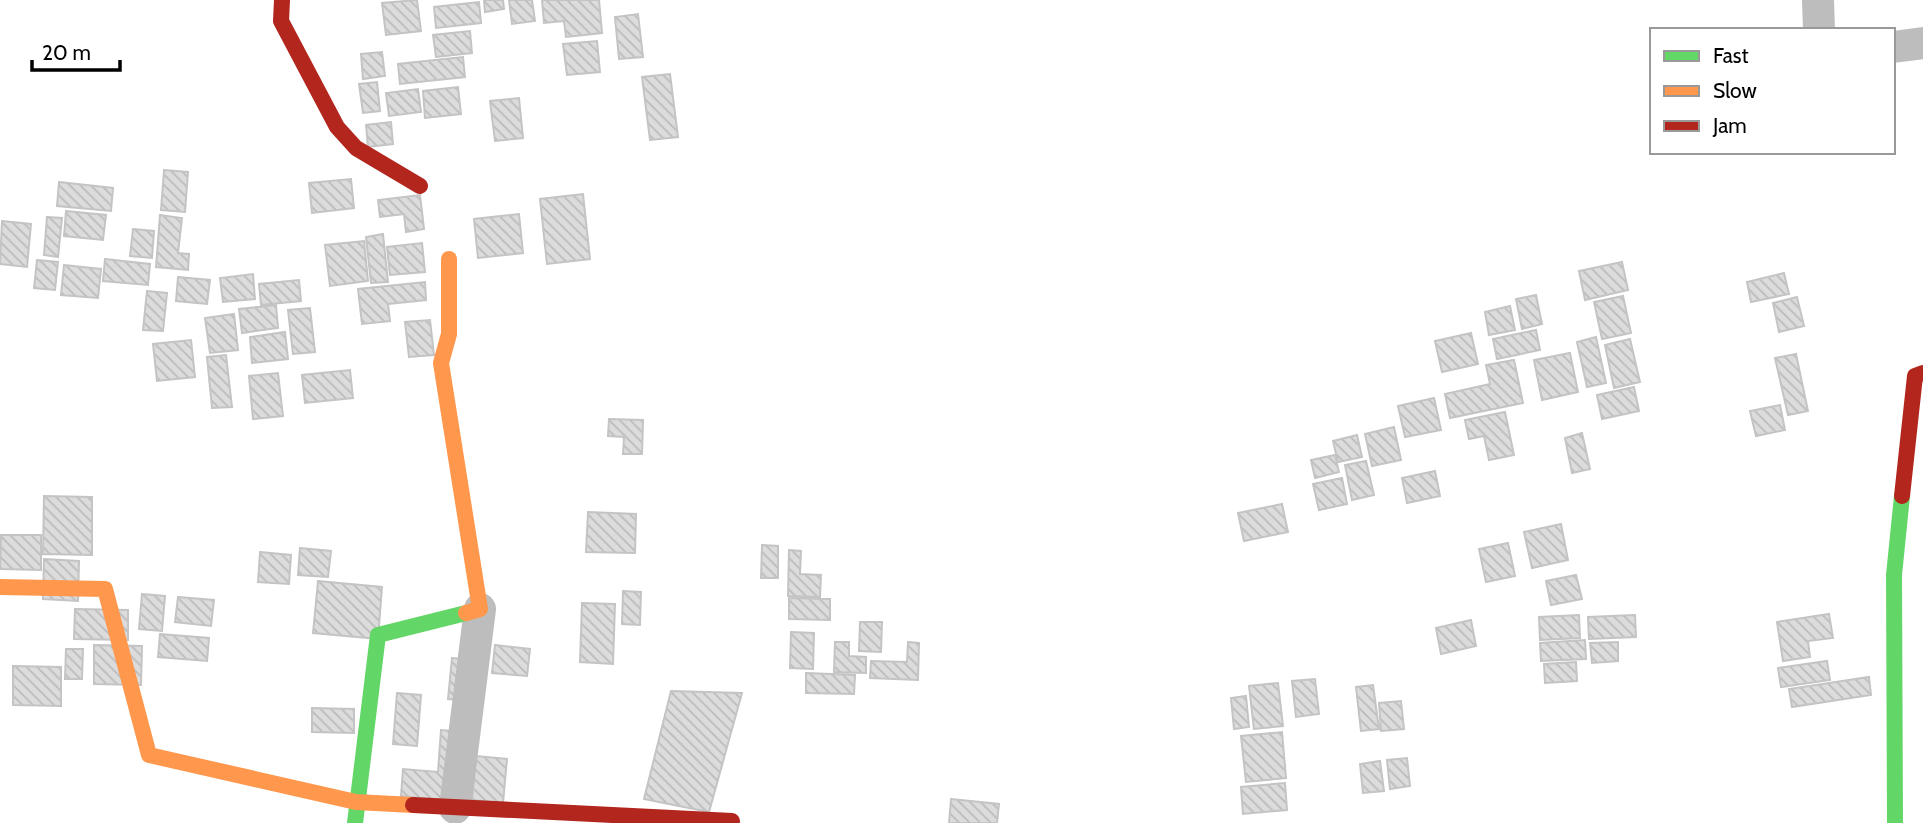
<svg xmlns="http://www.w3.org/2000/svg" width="1923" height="823" font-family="Cabin,sans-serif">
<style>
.building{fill:url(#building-back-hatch);stroke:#c4c4c4;stroke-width:2}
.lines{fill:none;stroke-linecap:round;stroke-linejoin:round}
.street{stroke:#bdbdbd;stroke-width:32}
.fast{stroke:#63d668;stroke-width:16}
.slow{stroke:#ff974d;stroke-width:16}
.jam{stroke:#b3261e;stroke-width:16}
</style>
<defs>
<pattern id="building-back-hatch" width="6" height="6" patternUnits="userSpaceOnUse" patternTransform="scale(1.75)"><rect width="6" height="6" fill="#dcdcdc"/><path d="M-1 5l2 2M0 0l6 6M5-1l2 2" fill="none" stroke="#bbb"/></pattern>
</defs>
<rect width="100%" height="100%" fill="#fff"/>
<!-- building -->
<path class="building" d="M417,0L421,31L386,35L382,3Z
M484,0H503L504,9L485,12Z
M509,0H532L535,21L512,24Z
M542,0H599L602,33L566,37L564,21L544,23Z
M479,2L481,23L436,28L434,7Z
M638,14L643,57L619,59L615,17Z
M470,31L472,53L436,57L433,35Z
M597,41L600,72L567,75L563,44Z
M382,52L385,76L363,79L361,54Z
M463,57L465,77L400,84L398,64Z
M670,74L678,137L650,140L642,77Z
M377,82L380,111L363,113L359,84Z
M458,87L461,114L425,118L423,91Z
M418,89L421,112L389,116L386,93Z
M519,98L523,138L495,141L490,101Z
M391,122L393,144L368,147L366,125Z
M164,170L188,172L185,212L161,210Z
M351,179L354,208L312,213L309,183Z
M59,182L113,188L111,211L57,206Z
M583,194L590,259L547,264L540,199Z
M420,195L424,229L406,232L404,214L380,217L378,200Z
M66,211L106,215L103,240L64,236Z
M519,214L523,253L478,258L474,219Z
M160,215L182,218L178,253L189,254L188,270L156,267Z
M47,217L62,218L58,257L44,255Z
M2,221L31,224L27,267L0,264Z
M133,229L154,231L152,258L130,256Z
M383,234L388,282L371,283L366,237Z
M364,241L368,281L330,286L325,245Z
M422,243L425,272L390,275L387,247Z
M105,259L150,264L148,285L103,281Z
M37,260L58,262L55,290L34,288Z
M1622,262L1628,290L1585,300L1579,271Z
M64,265L101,269L98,298L61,295Z
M1784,273L1789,294L1751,302L1747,282Z
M253,274L255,299L223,302L220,278Z
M178,277L210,280L207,304L176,301Z
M299,280L301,301L261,305L259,284Z
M425,282L426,300L388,304L390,321L362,324L358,289Z
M147,291L167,293L163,331L143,330Z
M1536,295L1542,324L1522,329L1516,299Z
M1623,296L1631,333L1602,339L1594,302Z
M1797,297L1804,326L1779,332L1773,303Z
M276,305L278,328L242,333L239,309Z
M1510,306L1515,330L1489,335L1485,312Z
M310,308L315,352L293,354L288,310Z
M234,314L238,350L210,353L205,318Z
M430,320L434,355L409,357L405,322Z
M1536,330L1540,350L1497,359L1493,339Z
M285,332L288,359L252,363L250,337Z
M1471,333L1478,364L1442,372L1435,341Z
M1596,337L1606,383L1587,387L1577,342Z
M1630,339L1640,382L1614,388L1605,345Z
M191,340L195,377L157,381L153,344Z
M1570,353L1578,392L1542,400L1534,360Z
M1796,354L1808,411L1788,415L1775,358Z
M226,355L232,407L212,408L207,357Z
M1514,360L1523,403L1450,418L1445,394L1490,384L1486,365Z
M350,370L353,398L305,403L302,375Z
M278,373L283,416L253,419L249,376Z
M1634,387L1639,411L1602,419L1597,395Z
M1434,398L1441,430L1405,437L1398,406Z
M1780,405L1785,430L1756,436L1750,411Z
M1505,412L1514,455L1489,460L1484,436L1469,439L1465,420Z
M609,419L643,420L642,454H623L624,437L608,436Z
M1394,427L1401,460L1372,466L1365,434Z
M1582,433L1590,469L1572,473L1565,438Z
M1357,435L1362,457L1338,462L1333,441Z
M1335,455L1339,472L1315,478L1311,460Z
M1366,461L1374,495L1352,500L1345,465Z
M1435,471L1440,496L1407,503L1402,478Z
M1342,478L1347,504L1319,510L1313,484Z
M44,496L92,497V555L43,554Z
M1282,504L1288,532L1244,541L1238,513Z
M588,512L636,514L635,553L586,552Z
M1561,524L1568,560L1532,568L1524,532Z
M1,535H41V570L0,569Z
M1508,543L1515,576L1486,582L1479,549Z
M762,545L778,546V578H761Z
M300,548L331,551L328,577L298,575Z
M789,550L801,551L800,574L821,575L820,597L788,596Z
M260,552L291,555L289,584L258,582Z
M44,559L79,561L78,601L43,599Z
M1576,575L1582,599L1551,605L1546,581Z
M318,581L382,587L378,639L313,633Z
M623,591L641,592L640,625L622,624Z
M142,594L165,596L162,631L139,629Z
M178,597L214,600L211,626L175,622Z
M789,598L830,599V620L789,619Z
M582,603L615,604L613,664L580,662Z
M75,609L128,610V640L74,639Z
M1829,614L1833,638L1808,641L1810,657L1783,661L1777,622Z
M1579,615L1580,638L1540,640L1539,617Z
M1635,615L1636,637L1589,639L1588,617Z
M1471,620L1476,646L1441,654L1436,628Z
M860,622H882L881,652L859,651Z
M791,632L814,633L813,669L790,668Z
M160,634L209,638L207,661L158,657Z
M1585,640L1586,659L1541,661L1540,643Z
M835,642H849V656L866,657V673L834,672Z
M908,642L919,643L918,680L870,678L871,661L907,662Z
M1618,642V661L1592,663L1590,643Z
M94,645L142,646L141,685L94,684Z
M495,645L530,649L527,676L492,673Z
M66,649H83L82,679H65Z
M452,658L483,661L480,702L448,699Z
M1827,661L1830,680L1781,687L1778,668Z
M1576,662L1577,681L1545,683L1544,664Z
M13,666L61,667V706L13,705Z
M806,673L855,675L854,694L806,693Z
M1869,677L1871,695L1792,707L1789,689Z
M1315,679L1319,714L1296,717L1292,681Z
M1278,683L1283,726L1254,729L1249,686Z
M1373,685L1379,729L1361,731L1356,687Z
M671,691L742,693L709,812L644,799Z
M397,693L421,695L417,746L393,744Z
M1246,696L1249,727L1234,729L1231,698Z
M1401,701L1404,729L1381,731L1379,703Z
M312,708L354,709V733L312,732Z
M441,730L473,733L466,803L401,796L403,769L438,772Z
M1282,732L1286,778L1246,782L1241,736Z
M476,756L507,759L503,803L472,800Z
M1407,758L1410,786L1390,789L1387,760Z
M1380,761L1384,791L1363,793L1360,764Z
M1285,783L1287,810L1243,814L1241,787Z
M951,799L999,804L997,823H949Z"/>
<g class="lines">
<!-- street -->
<path class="street" d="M1818,0L1819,30
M1893,47L1923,43
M455,808L480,609"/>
<!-- fast -->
<path class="fast" d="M355,823L378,635L466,613
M1895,823L1894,575L1902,496"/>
<!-- slow -->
<path class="slow" d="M449,259V334L441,363L480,609L466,613
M0,587L105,589L149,755L356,802L413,805"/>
<!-- jam -->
<path class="jam" d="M282,0L281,21L337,127L356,148L420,186
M1902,496L1915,376L1923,373
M413,805L732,821"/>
</g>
<!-- legend -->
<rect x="1650" y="28" width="245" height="126" fill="#ffffff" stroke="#999999" stroke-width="2"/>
<rect x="1664" y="51" width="35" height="10" fill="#63d668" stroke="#999999" stroke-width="2"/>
<text x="1713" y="63" font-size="21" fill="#000000">Fast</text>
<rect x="1664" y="86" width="35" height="10" fill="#ff974d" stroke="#999999" stroke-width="2"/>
<text x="1713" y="98" font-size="21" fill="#000000">Slow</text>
<rect x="1664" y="121" width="35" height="10" fill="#b3261e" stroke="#999999" stroke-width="2"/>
<text x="1713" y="133" font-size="21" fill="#000000">Jam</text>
<!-- scale -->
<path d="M32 60v10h88v-10" fill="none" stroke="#000000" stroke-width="3.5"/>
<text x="42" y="60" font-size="21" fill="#000000" stroke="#ffffff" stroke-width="5" paint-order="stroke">20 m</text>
</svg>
